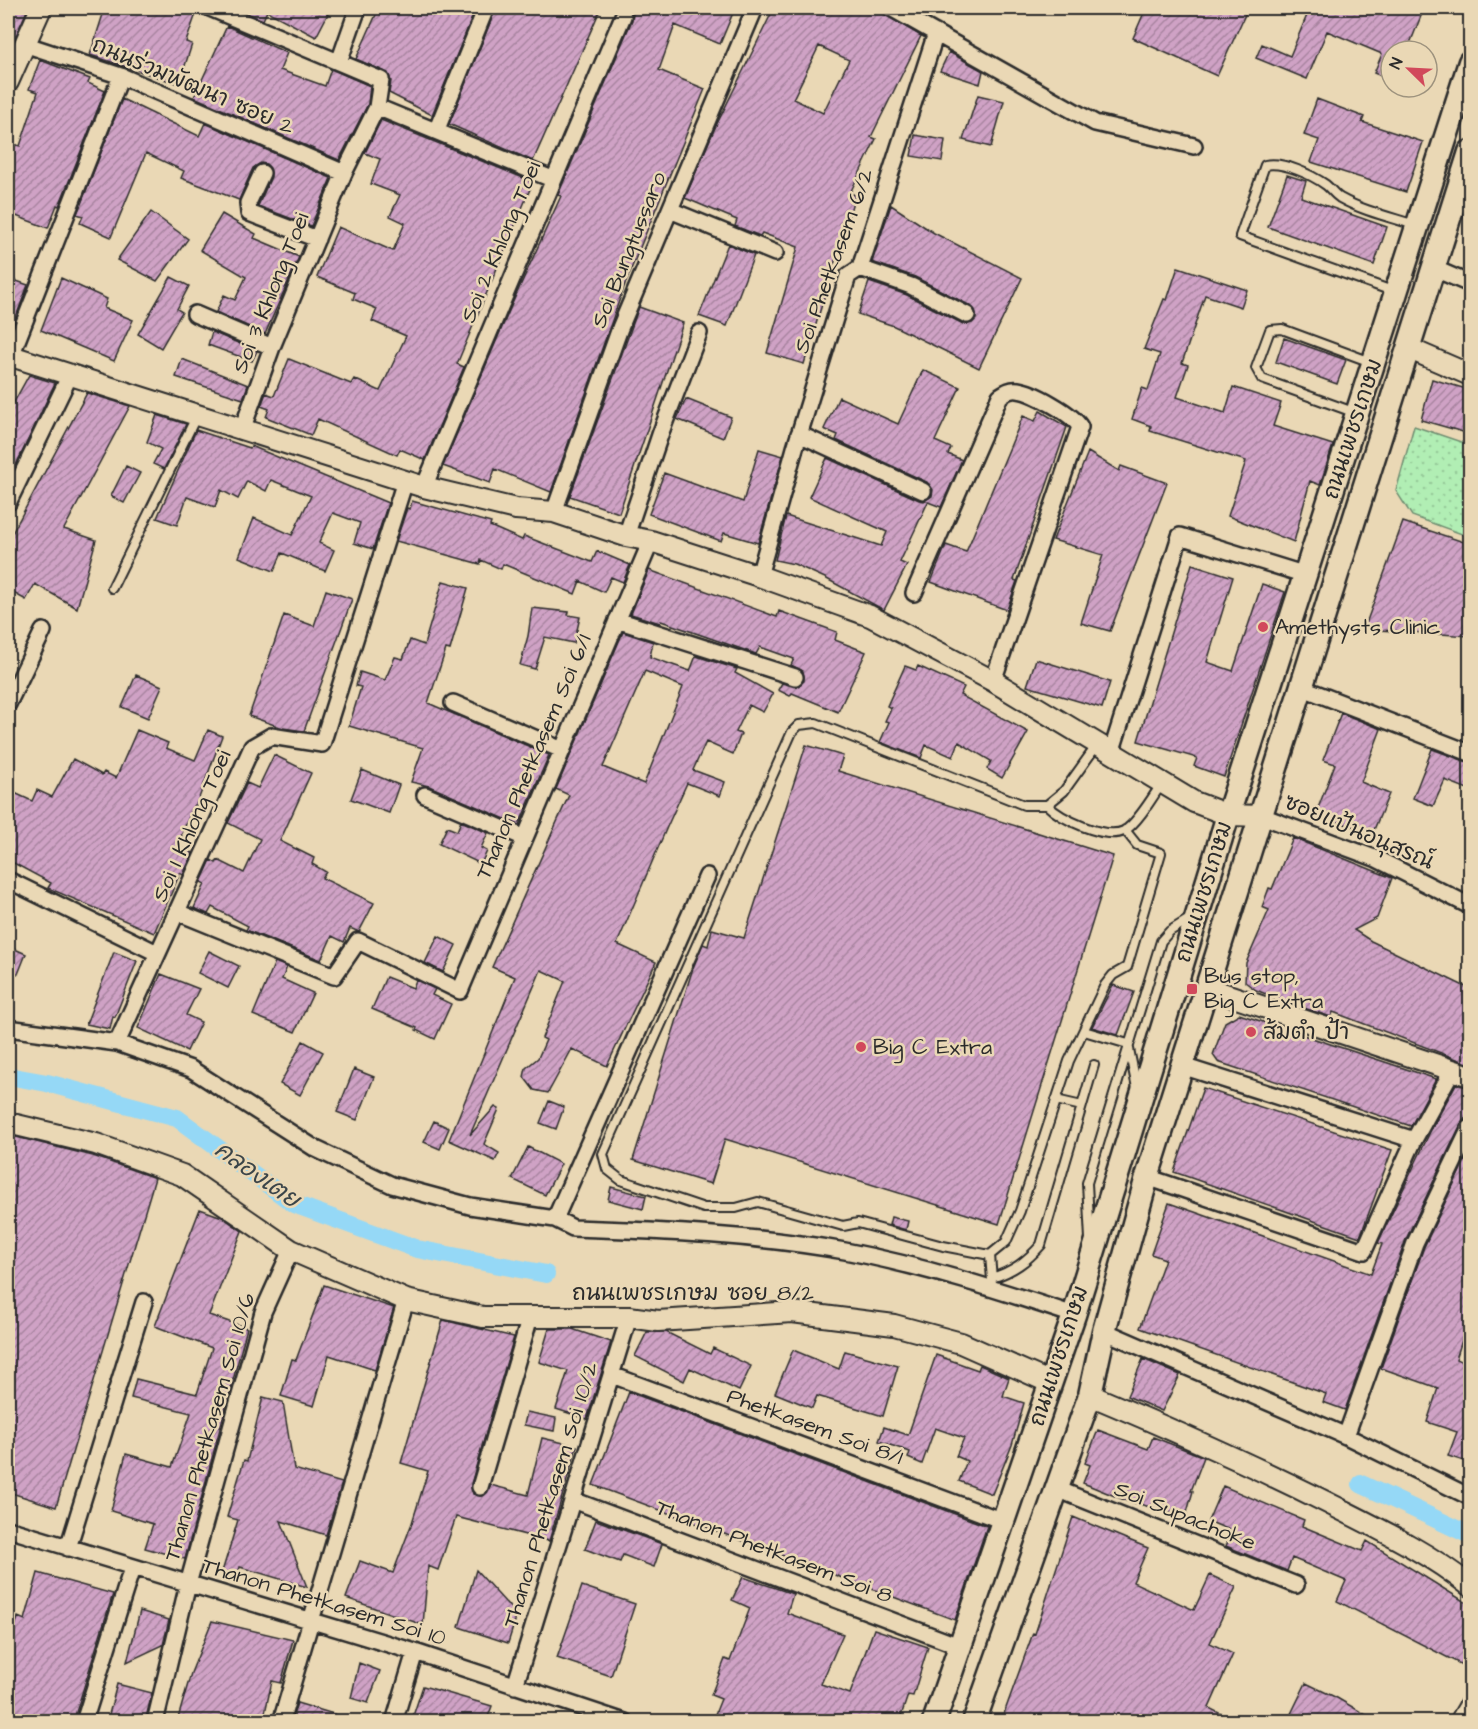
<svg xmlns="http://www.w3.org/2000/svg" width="1478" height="1729" font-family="'Architects Daughter','Playpen Sans Thai',sans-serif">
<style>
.green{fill:url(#green-dots);stroke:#6e8c70;stroke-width:1.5}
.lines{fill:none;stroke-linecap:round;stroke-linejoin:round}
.canal{stroke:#95d8f6;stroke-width:18}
.building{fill:url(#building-hatch);stroke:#2b2b2b;stroke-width:1.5;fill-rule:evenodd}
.service-casing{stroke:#2b2b2b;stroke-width:12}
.minor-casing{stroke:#2b2b2b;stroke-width:20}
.tertiary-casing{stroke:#2b2b2b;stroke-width:24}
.secondary-casing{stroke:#2b2b2b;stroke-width:27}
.service{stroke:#ead8b5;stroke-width:8}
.minor{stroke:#ead8b5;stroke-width:15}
.tertiary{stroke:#ead8b5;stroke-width:20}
.secondary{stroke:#ead8b5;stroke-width:22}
.poi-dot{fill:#d1495b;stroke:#ead8b5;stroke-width:2}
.labels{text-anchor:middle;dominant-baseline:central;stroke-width:5;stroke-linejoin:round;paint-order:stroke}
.street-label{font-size:22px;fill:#2b2b2b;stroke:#ead8b5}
.poi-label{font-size:22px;fill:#2b2b2b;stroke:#ead8b5;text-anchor:start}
.water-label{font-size:24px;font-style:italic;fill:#3b4549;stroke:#ead8b5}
</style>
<defs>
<pattern id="green-dots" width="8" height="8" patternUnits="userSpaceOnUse" patternTransform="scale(1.5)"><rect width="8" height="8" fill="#b1eeb4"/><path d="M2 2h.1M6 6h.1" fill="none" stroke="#98cc9b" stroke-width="1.8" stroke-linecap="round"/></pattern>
<pattern id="building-hatch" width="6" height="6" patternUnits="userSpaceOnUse" patternTransform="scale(1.5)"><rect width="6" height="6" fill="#cfa2c5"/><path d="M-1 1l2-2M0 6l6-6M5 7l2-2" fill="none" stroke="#a884a0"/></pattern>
</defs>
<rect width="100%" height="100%" fill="#ead8b5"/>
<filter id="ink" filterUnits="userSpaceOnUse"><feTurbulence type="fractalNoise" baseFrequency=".0167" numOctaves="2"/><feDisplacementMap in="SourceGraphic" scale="12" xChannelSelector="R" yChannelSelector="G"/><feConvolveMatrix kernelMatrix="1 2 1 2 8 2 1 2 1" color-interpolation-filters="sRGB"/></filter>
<g filter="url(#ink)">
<!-- green -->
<path class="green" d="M1414,426L1470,445V537L1412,516L1396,491Z"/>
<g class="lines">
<!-- canal -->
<path class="canal" d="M8,1076L47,1083L177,1118L294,1204L417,1249L546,1274
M1361,1484L1470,1535"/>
</g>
<!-- building -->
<path class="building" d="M8,8H28L8,54Z
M105,8H198L186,42L192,44L179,84L90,55Z
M235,8H331L316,37L267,11L263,20Z
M379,8H476L432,115L389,93L391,81L388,73L356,59Z
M496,8H601L533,161L449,124Z
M628,8H735L720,44L675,25L659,70L705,89L625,284L551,492L495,469L490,483L443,466L512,304L561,196L558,195L632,20L633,14Z
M774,8H874L921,36L871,137L876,139L850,193L855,195L804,364L767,353L798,247L762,233L760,236L735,226L737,220L685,198L714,130ZM819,46L849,60L823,113L793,99Z
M1146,8H1248L1217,76L1133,38Z
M1310,8H1414L1423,11L1407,51H1391V80L1374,73L1382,54L1327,31L1307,79L1256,58L1262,44L1290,56Z
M227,26L287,53L280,70L325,86L331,69L370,86L368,104L339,160L194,97Z
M949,52L983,71L980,84L940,71Z
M40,60L90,79L88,83L105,91L59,206L57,205L48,228L8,213V142L20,146L38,92L29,89Z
M978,95L1004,101L991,147L963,140Z
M122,99L199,136L205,123L331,178L311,226L258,206L271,177L270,168L266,164L261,163L253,168L239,200L181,178L184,171L146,153L111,237L80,223L83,216L77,214Z
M1317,99L1364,117L1362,122L1423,142L1406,192L1311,162L1319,140L1304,135Z
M381,120L533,182L457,364L464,367L425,460L400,449L397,455L318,419L311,435L266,417L269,409L261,406L266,393L274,396L289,359L351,384L354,379L380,391L406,336L372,321L377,309L353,299L355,293L317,277L338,227L393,251L405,223L390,216L400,195L371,184L380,159L365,153Z
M915,135L945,140L942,161L911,156Z
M1287,175L1306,181L1301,197L1387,227L1374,265L1268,227Z
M891,205L934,233L1022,278L979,368L894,326L858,314L869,282L907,295L963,324L972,323L976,319L975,310L971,306L915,277L872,262Z
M151,212L188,239L157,281L117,260Z
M222,214L256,234L254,238L299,257L265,334L216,312L224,295L235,300L246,277L200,250Z
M728,244L754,255L727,326L699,316Z
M1178,267L1247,290L1241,307L1205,295L1182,363L1188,365L1177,397L1225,413L1233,387L1281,403L1273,426L1333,445L1320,485L1310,481L1294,542L1228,516L1246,461L1150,431L1151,426L1132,419L1142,388L1148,390L1160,354L1144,349L1164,299L1167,300Z
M171,277L189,286L177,309L182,312L161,348L138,334Z
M8,278L28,285L8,338Z
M61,278L107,299L104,308L133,320L114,361L41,330Z
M639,307L683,323L619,513L570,496Z
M212,332L257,351L252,361L208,345Z
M1284,338L1346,360L1337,384L1276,362Z
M182,359L248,385L243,399L176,377Z
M923,370L960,387L935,441L951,448L948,454L962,460L941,507L928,502L900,562L907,565L884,610L825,578L794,564L775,560L786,516L881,546L887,532L809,497L827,458L919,500L924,501L932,496L933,490L927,482L836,440L838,435L824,429L839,397L898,424Z
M29,375L55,383L8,482V413Z
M1432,379L1470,390V434L1421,420Z
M87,393L130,406L64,529L96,540L77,608L35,584L26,600L8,590V541Z
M686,399L731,417L723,438L677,419Z
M1040,411L1067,427L1014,580L1017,581L1007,610L931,582L946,545L966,552L1023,416L1035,421Z
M157,415L186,424L164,469L153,464L161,449L147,442Z
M196,430L250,448L251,446L388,503L373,549L354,543L360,523L333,513L319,543L334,550L325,571L282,553L274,571L239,557L254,518L292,535L311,496L271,480L266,491L247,481L238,499L221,490L215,507L187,497L177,525L157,518Z
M759,449L783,456L758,543L724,533L721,541L649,514L664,473L743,502Z
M1088,452L1119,471L1121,466L1167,483L1110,631L1081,623L1103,555L1053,540Z
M126,466L140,473L124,503L111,496Z
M412,501L491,523L490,526L522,540L524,536L592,562L597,551L630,565L623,582L611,577L604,592L580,581L575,594L503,564L501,569L481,560L480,564L396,541L407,508L410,509Z
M1403,522L1470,544V636L1364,629Z
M1192,564L1233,577L1207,662L1233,671L1262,584L1285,592L1224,777L1194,766L1197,758L1138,741Z
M649,570L777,617L779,611L837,632L835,640L866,652L838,712L792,693L790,696L778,690L782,683L796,687L804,681L803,671L791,665L794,659L760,647L756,654L661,621L660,623L631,614Z
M443,581L468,588L450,650L446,649L428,703L549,755L519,825L429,786L411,782L423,748L349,726L361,687L356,686L360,672L385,680L395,657L403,659L410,640L424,645Z
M326,590L352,599L304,731L283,728L249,716L284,615L314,626Z
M532,608L569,612L568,615L580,617L574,643L545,637L535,669L520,665L528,636Z
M623,632L653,642L650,657L690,671L696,656L737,669L735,673L773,694L763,712L749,705L736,732L741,734L733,754L706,742L693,770L725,782L720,796L687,783L667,827L617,944L656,962L607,1066L572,1049L548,1093L534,1090L524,1077L526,1068L538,1058L546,1040L542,1038L565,981L541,970L470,1135L495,1107L499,1109L484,1144L499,1153L495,1161L449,1140L515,977L492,967L569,795L556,789ZM645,671L683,687L644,784L603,767Z
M1036,659L1110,682L1102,708L1027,686Z
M905,666L916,670L918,666L964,687L960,695L1028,732L1002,778L987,769L991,761L959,742L953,757L926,745L921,758L880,742L889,722L885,721L891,708L887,706Z
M136,675L162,686L148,718L122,707Z
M1341,713L1381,729L1361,782L1389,794L1373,832L1315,816L1335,764L1323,760Z
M137,730L168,743L166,748L195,760L208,730L222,736L196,806L194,805L181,836L183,837L178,847L193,853L183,875L180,873L154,933L48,888L51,883L8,860V790L32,801L37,790L52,797L73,759L102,775L104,772L116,778Z
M806,745L843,756L838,771L1113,856L999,1224L725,1139L711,1184L633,1160L693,968L703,944L708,946L712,929L744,938Z
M1432,749L1470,763V790L1445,780L1433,806L1413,798Z
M274,755L311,773L280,841L314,858L312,864L326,872L322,878L374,903L359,932L350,928L344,942L332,936L321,960L246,930L248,926L212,907L208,914L194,908L205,884L201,882L211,860L216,863L218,860L244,873L260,839L228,823L247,783L258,788Z
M362,770L399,785L389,813L351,799Z
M461,821L488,833L481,848L487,851L481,864L439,844L447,827L457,831Z
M1293,838L1392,878L1377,918L1354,930L1371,941L1470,989V1064L1333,1012L1331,1017L1289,1003L1256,990L1245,982L1246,963L1269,910L1262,907L1269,888L1272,889Z
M438,936L456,945L443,972L425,963Z
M8,946L26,954L18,974L8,969Z
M209,951L239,966L228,988L198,973Z
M114,952L137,961L115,1017L113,1016L110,1029L86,1024Z
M275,962L287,967L282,979L313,993L295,1032L253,1015Z
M161,974L199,989L186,1015L201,1022L187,1051L138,1028Z
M386,977L413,988L416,980L435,989L432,995L451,1004L435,1039L416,1030L417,1028L372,1009Z
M1113,985L1134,992L1118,1035L1092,1027Z
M1239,1014L1394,1065L1436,1079L1411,1126L1218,1062L1213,1055L1225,1022Z
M303,1041L323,1052L300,1095L280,1084Z
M354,1069L374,1077L357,1120L337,1112Z
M1456,1084L1470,1088V1111L1461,1124L1406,1239L1345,1410L1323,1402L1326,1394L1140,1328L1165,1259L1151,1254L1169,1203L1371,1274L1382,1244L1378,1243L1430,1132Z
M1203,1088L1392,1150L1360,1237L1174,1172Z
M549,1101L564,1107L556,1129L540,1123Z
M434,1121L449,1128L440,1149L424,1142Z
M8,1135L93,1156L155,1178L56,1507L8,1492Z
M528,1147L561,1164L545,1195L512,1179Z
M1469,1152L1470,1315L1456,1359L1470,1364V1463L1448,1456L1457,1432L1427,1422L1438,1388L1381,1368L1424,1247Z
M611,1187L646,1196L643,1209L608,1200Z
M200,1209L222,1217L242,1231L209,1315L247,1328L185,1559L145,1548L153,1524L111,1511L126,1454L172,1467L191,1413L131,1398L136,1379L197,1394L212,1348L155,1326Z
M891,1217L908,1221L906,1230L889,1225Z
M324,1285L394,1308L375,1370L329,1355L314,1406L281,1396L292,1359L296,1360Z
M443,1320L514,1337L471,1484L473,1494L483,1496L491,1485L528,1495L542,1438L577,1446L549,1541L456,1517L438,1570L428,1566L423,1625L346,1598L360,1561L393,1573L412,1523L428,1471L401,1463Z
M549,1329H572L611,1342L587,1419L556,1409L568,1371L539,1362Z
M647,1332H666L710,1354L713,1348L751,1366L739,1391L690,1368L684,1381L635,1356Z
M793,1350L839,1369L845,1351L898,1366L883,1416L817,1396L812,1408L775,1393Z
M936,1355L978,1370L980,1365L1009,1378L1003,1396L1024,1403L1012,1445L992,1494L959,1481L967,1461L956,1456L964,1438L935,1428L922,1464L908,1458L910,1452L879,1441L884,1427L908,1435Z
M1143,1359L1180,1375L1162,1411L1127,1396Z
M629,1392L987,1526L955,1620L593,1485Z
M263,1397L283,1402L294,1469L342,1483L326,1535L281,1521L307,1587L240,1567L237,1576L222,1572L238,1520L227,1517L244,1460L247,1461Z
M527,1412L556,1418L554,1431L524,1425Z
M1098,1430L1148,1449L1153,1437L1204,1457L1191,1491H1193L1186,1516L1127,1501L1083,1483L1090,1465L1085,1463Z
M1223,1486L1304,1520L1302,1526L1362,1551L1367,1541L1470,1605V1669L1337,1601L1346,1581L1292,1558L1287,1571L1226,1546L1232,1531L1208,1521Z
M1073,1517L1148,1548L1133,1582L1194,1610L1210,1575L1236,1587L1210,1643L1233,1654L1209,1708L1237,1722H1001L1033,1633L1035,1634Z
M596,1520L662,1544L654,1567L623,1555L620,1562L585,1549Z
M476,1570L517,1615L508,1643L459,1627Z
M38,1573L113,1594L73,1722H8V1649L18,1617L25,1620Z
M743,1577L793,1594L787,1613L843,1634L821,1684L850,1694L874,1629L928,1647L913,1696L908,1695L899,1722H750L739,1717L734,1722L715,1714L721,1699L711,1695L725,1659L730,1661L750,1608L732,1600Z
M582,1586L635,1604L611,1676L557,1658Z
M140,1611L169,1620L163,1645L127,1662Z
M212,1621L293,1640L281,1683L272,1681L263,1722H177L191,1673Z
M359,1663L380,1671L368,1703L351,1698Z
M1306,1683L1337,1698L1378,1722H1287Z
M117,1684L152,1693L145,1722H107Z
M423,1686L492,1706L486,1722H411Z
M297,1703L347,1718L346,1722H291Z"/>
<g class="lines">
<!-- service casing -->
<g class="service-casing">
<path id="service" d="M1395,292L1240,236L1265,165C1283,161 1312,175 1326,185C1331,189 1335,195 1340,198C1363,211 1390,217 1415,225
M1356,413L1262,379L1256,368L1270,330L1282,329L1371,362
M112,588L196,417
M1097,745L1064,791L1047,805H1024L816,723L799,725L792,732L603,1154L607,1169L621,1180L704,1208H736L758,1202L843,1226L858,1223L943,1246L990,1255L1006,1242L1020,1211L1069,1061L1105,985L1113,975L1127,967L1161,853L1137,845L1125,830
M1047,805C1061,819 1105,840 1124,831C1137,824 1154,795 1162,783
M1084,1031L1128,1044L1137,1088
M1056,1100L1082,1106
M1090,1239L1087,1183L1161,941L1170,931L1191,918
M990,1255L992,1280
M992,1278C1013,1271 1026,1262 1041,1245L1094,1065"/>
</g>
<!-- minor casing -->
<g class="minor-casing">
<path id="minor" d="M210,8L381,80L377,107L344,173L272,347L242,430
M891,8L1095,123L1194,146
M24,44L121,76L344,173
M339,62L358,8
M377,107L552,179
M437,129L486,8
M262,173L248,203L249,213L317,239
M1455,197L1470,204
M670,210L775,253
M860,268L911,286L967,315
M1433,268L1470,284
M195,314L272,347
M11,356L121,76
M799,434L923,491
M424,487L623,16
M8,503L70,375
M554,512L620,328L755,8
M626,536L661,432L699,333
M759,576L795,448L848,276L860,268L936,33
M914,593L1000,396C1006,392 1010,389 1018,390C1033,392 1073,414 1080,427L993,681
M617,620L795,677
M1303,688L1470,753
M453,703L562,750
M8,704L43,631
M1111,753L1180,536L1306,575
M425,795L525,838
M1262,816L1377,859L1470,906
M8,880L157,953
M177,912L334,976L358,941L460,991L651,541
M8,1028L117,1043L191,1069L316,1149L392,1185L470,1206L555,1219L573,1228C664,1231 756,1235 845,1251C923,1266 999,1290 1074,1315
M117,1043L252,747L271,736L322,744L405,481
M1182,1066L1414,1140
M1147,1177L1364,1251L1414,1140L1453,1069
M555,1219L707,876
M1104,1331L1346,1436L1470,1497
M612,1375L1003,1521
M1346,1436L1415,1243L1470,1128
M480,1487L530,1317
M1057,1489L1296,1585
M573,1500L959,1646
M8,1529L415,1652L625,1722
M68,1548L144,1302
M515,1686L629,1317
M84,1722L132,1568
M155,1722L188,1584L263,1312L291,1250
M281,1722L406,1300
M394,1722L415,1652"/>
</g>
<!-- tertiary casing -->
<g class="tertiary-casing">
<path id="tertiary" d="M8,82L41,8
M1410,349L1470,375
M8,355L424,487L516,509L554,512L626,536L651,541L759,576L870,616L993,681L1194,802L1228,815L1262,816
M1207,988L1470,1076
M8,1123L96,1144L182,1175L291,1250L406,1300L483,1317H629L658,1321L792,1312L894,1325L961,1343L1051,1383
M1090,1395C1171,1429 1250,1464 1328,1503C1377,1528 1428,1552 1470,1586
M1460,1722L1470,1705"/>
</g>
<!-- secondary casing -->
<g class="secondary-casing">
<path id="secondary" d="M934,1722L1074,1315L1228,815L1470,62
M974,1722L1090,1395L1104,1331L1147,1177L1470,152"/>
</g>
<!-- service -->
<use href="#service" class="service"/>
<!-- minor -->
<use href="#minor" class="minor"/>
<!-- tertiary -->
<use href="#tertiary" class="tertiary"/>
<!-- secondary -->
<use href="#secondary" class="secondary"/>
</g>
</g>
<!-- markers -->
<g class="poi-dot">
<circle cx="1263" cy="627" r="6"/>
<rect x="1186" y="983" width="12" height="12" rx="3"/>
<circle cx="1251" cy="1032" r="6"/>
<circle cx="861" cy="1047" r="6"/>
</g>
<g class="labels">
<!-- street labels -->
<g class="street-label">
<text transform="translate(193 86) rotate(23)">ถนนร่วมพัฒนา ซอย 2</text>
<text transform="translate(501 242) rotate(-67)">Soi 2 Khlong Toei</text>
<text transform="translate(629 250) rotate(-68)">Soi Bungtussaro</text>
<text transform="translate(834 261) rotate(-70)">Soi Phetkasem 6/2</text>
<text transform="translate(271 293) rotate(-68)">Soi 3 Khlong Toei</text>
<text transform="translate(1353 429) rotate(-72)">ถนนเพชรเกษม</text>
<text transform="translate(534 757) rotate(-67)">Thanon Phetkasem Soi 6/1</text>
<text transform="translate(192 826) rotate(-66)">Soi 1 Khlong Toei</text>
<text transform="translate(1359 832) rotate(23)">ซอยแป้นอนุสรณ์</text>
<text transform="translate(1204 892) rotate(-73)">ถนนเพชรเกษม</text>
<text x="693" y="1293">ถนนเพชรเกษม ซอย 8/2</text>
<text transform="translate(1059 1356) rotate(-72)">ถนนเพชรเกษม</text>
<text transform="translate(210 1427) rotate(-74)">Thanon Phetkasem Soi 10/6</text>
<text transform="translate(815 1427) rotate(20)">Phetkasem Soi 8/1</text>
<text transform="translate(551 1495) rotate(-73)">Thanon Phetkasem Soi 10/2</text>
<text transform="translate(1185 1516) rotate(22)">Soi Supachoke</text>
<text transform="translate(774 1552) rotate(21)">Thanon Phetkasem Soi 8</text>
<text transform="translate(324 1602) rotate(17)">Thanon Phetkasem Soi 10</text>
</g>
<!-- poi labels -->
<g class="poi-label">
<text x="1275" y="627">Amethysts Clinic</text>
<text x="1204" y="976">Bus stop,<tspan x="1204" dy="25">Big C Extra</tspan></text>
<text x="1263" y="1032">ส้มตำ ป้า</text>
<text x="873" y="1047">Big C Extra</text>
</g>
<!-- water labels -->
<g class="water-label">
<text transform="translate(257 1175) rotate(35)">คลองเตย</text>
</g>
</g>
<!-- margin -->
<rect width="1478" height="1729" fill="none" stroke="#ead8b5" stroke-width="30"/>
<rect x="15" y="15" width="1448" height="1699" fill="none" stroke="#2b2b2b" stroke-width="2" filter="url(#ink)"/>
<!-- north arrow -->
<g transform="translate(1409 69) rotate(294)"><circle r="28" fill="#ead8b5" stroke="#9e937e" stroke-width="1.5"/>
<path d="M0-4.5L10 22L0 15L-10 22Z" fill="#d1495b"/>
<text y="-9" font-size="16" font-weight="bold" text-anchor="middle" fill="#2b2b2b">N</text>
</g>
</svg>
